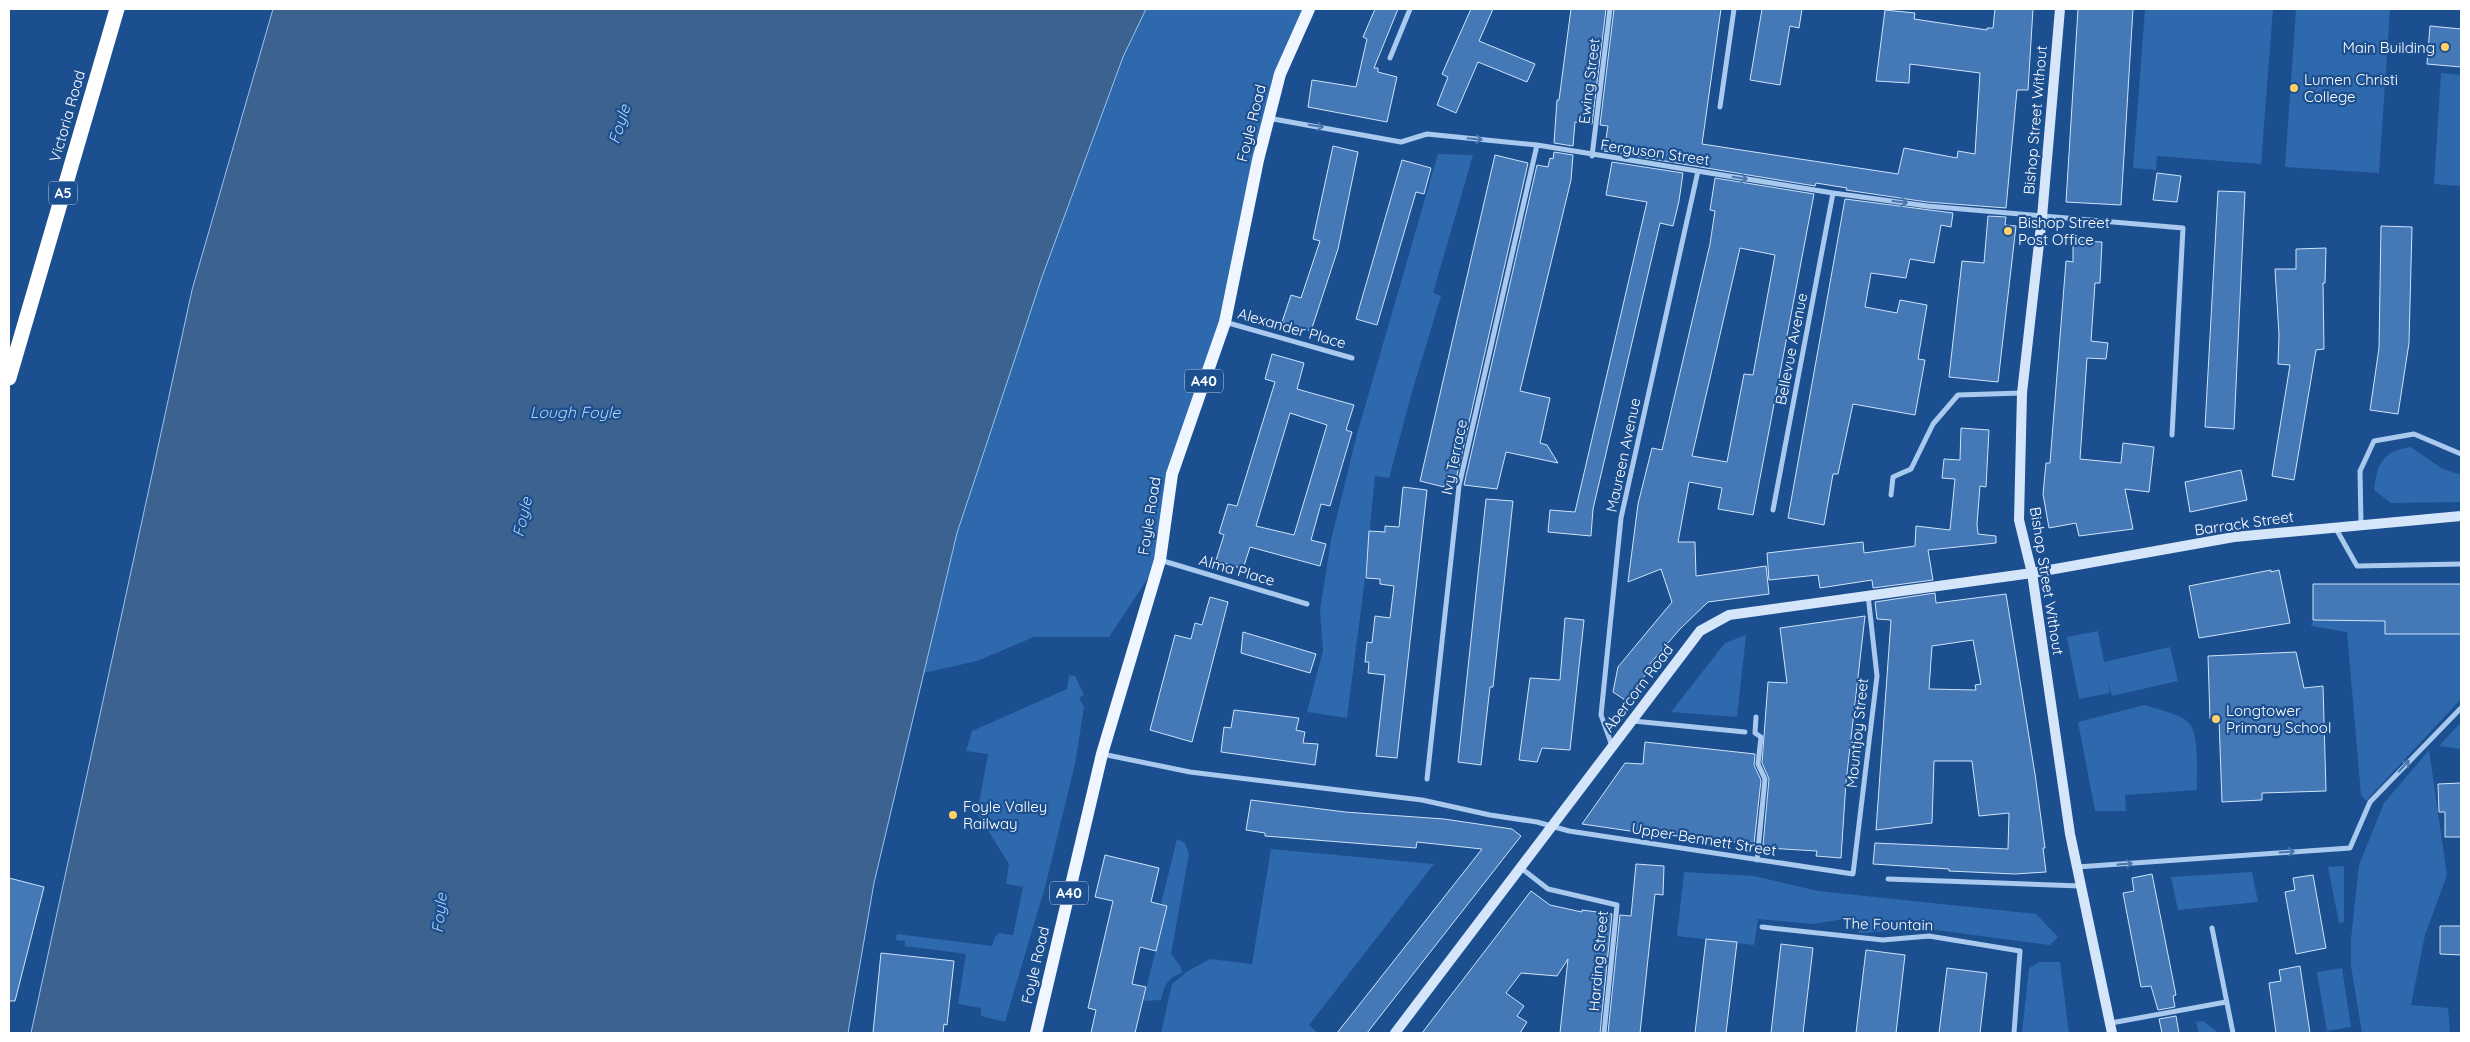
<svg xmlns="http://www.w3.org/2000/svg" width="2470" height="1042" font-family="Quicksand,sans-serif">
<style>
.green{fill:#2e69ad}
.water{fill:#3c6290;stroke:#9cc4f0}
.building{fill:#4478b7;stroke:#cfe3fa;fill-rule:evenodd}
.lines{fill:none;stroke-linecap:round;stroke-linejoin:round}
.street{stroke:#a9c9ee;stroke-width:5}
.secondary{stroke:#d6e6fa;stroke-width:10}
.primary{stroke:#f0f6ff;stroke-width:12}
.highway{stroke:#fff;stroke-width:15}
.oneway{stroke:#4674ac}
.poi-dot{fill:#ffd166;stroke:#1b4f8f;stroke-width:2}
.labels{text-anchor:middle;dominant-baseline:central;stroke-width:4.5;stroke-linejoin:round;paint-order:stroke}
.shield{fill:#1b4f8f;stroke:#bbcadd;stroke-width:1}
.shield-label{font-size:14px;font-weight:bold;fill:#fff}
.poi-label{font-size:15px;fill:#fff;stroke:#1b4f8f;text-anchor:start}
.street-label{font-size:15px;fill:#fff;stroke:#1b4f8f}
.water-label{font-size:16px;font-style:italic;fill:#b5d3f5;stroke:#1b4f8f}
</style>
<rect width="100%" height="100%" fill="#1b4f8f"/>
<!-- green -->
<path class="green" d="M1146,9H1309L1280,74L1225,322L1172,474L1160,560L1109,637H1034L977,661L924,673L957,533L1042,277L1123,57Z
M2145,9H2273L2261,164L2157,156L2156,170L2133,168Z
M2296,9H2390L2379,173L2285,167Z
M2441,73L2461,75V186L2434,184Z
M1438,154L1473,155L1433,293L1441,296L1412,392L1389,478L1375,476L1365,578L1347,718L1307,712L1323,651L1320,610L1331,540L1357,434Z
M2411,447L2441,468L2461,475V502L2391,503L2374,490C2377,463 2383,451 2411,447Z
M2313,620H2385V634H2461V699L2366,801L2361,795L2347,632L2311,626Z
M2098,631L2104,662L2170,647L2178,681L2112,696L2107,678L2110,693L2079,699L2067,637Z
M1746,635L1737,717L1671,712L1725,643Z
M1069,675L1075,676L1084,695L1079,698L1084,707L1075,764L1045,887L1005,1022L981,1016V1008L958,1004L966,954L905,946V941L896,940L897,934L992,946L995,937L999,933L1013,935L1023,887L1006,884L1009,864L977,813L988,754L966,751L972,731L1067,689Z
M2145,705C2158,710 2179,713 2189,723C2200,736 2196,773 2197,790L2125,795L2126,811H2095L2078,722Z
M2461,722V749L2439,746Z
M2429,750L2447,875L2425,935L2411,1005L2448,1008L2450,1033H2362L2351,966V939L2359,865L2384,803Z
M1177,839L1185,843L1189,854L1171,954L1181,967L1182,973C1168,977 1164,986 1161,1000L1143,1001L1167,906L1161,904Z
M1271,849L1434,864L1309,1025L1318,1033H1161L1172,984L1188,971L1210,959L1252,964Z
M2344,866V922L2339,923L2328,867Z
M1684,872L1754,876L1818,891L2036,914L2058,937L2050,945L1928,929L1860,933L1845,919L1812,924L1758,919L1754,945L1677,936Z
M2252,872L2258,902L2178,910L2171,877Z
M2040,962H2060L2069,1033H2022L2029,968Z
M2342,968L2351,1027L2327,1031L2317,972Z
M2203,1021L2219,1033H2199L2196,1022Z"/>
<!-- water -->
<path class="water" d="M273,9H1146L1123,57L1042,277L957,533L874,883L848,1033H31L192,290Z"/>
<!-- building -->
<path class="building" d="M1375,9H1398L1374,68H1378V72L1397,77L1387,122L1308,107L1312,80L1356,87L1367,39L1363,37Z
M1471,9H1493L1479,41L1535,64L1527,82L1478,62L1456,113L1437,105L1448,77L1442,74Z
M1571,9H1606L1592,124L1575,122L1573,146L1554,143L1557,100H1559Z
M1614,9H1721L1702,144L1898,174L1904,148L1957,158L1958,151L1975,154L1980,73L1910,64L1909,83L1876,81L1885,10L1915,13L1914,19L1987,30V28H1993L1995,9H2033L2028,90H2017L2006,208L1927,202L1846,190L1847,188L1816,183L1815,186L1604,151L1608,126L1600,125Z
M1762,9H1802L1799,28L1790,26L1780,85L1750,80Z
M2078,9H2133L2121,205L2066,202Z
M2430,26L2461,29V67L2427,64Z
M1333,146L1358,152L1338,249L1311,331L1282,322L1291,295L1301,298L1320,241L1313,239Z
M1554,152L1573,155L1571,180L1520,391L1550,398L1540,443L1547,445L1558,463L1506,452L1497,489L1464,485L1537,165L1548,167L1550,158L1553,159Z
M1495,155L1528,163L1455,484L1445,483L1444,487L1420,481Z
M1402,160L1431,168L1424,194L1416,192L1377,325L1356,319Z
M1612,162L1683,173L1679,201L1673,226L1660,223L1593,509L1591,536L1548,532L1550,510L1575,512L1647,202L1606,195Z
M2157,173L2181,176L2177,202L2153,200Z
M1715,178L1814,194L1753,515L1718,509L1722,488L1689,482L1678,542H1695L1696,576L1766,566L1769,594L1708,602L1680,629L1648,666L1651,668L1625,700L1613,692L1618,667L1672,602L1661,569L1628,582L1638,504L1652,448L1662,450L1710,244L1715,211L1710,210ZM1740,248L1775,255L1753,375L1744,374L1727,462L1692,456Z
M2218,191L2245,192L2234,429L2205,427Z
M1845,199L1953,213L1951,227L1941,225L1934,263L1910,259L1906,278L1871,273L1865,307L1897,313L1900,300L1927,305L1918,359L1925,360L1915,415L1853,404L1838,474H1833L1824,525L1788,518Z
M1988,216L2006,217L2005,225L2016,226L1998,382L1949,377L1962,261L1984,263Z
M2381,226L2412,227L2409,343L2398,414L2370,410L2379,348Z
M2073,241L2102,242L2100,283H2095L2091,341L2108,343L2106,359L2087,358L2080,459L2121,463L2123,443L2154,447L2149,492L2125,489L2133,529L2079,536L2076,523L2049,528L2043,494L2046,463H2050L2066,261L2073,262Z
M2326,248L2325,283H2323L2324,349L2316,350L2294,480L2272,476L2290,365L2278,364L2279,335L2275,269H2296V249Z
M1272,354L1304,363L1297,389L1354,405L1346,430L1352,432L1330,506L1321,504L1311,540L1326,544L1320,566L1250,547L1243,569L1216,560L1224,535L1219,533L1228,504L1237,506L1275,382L1265,379ZM1290,413L1327,425L1294,535L1256,526Z
M1961,428L1989,430L1986,487L1980,486L1977,524L1978,534L1996,536V543L1928,550L1933,580L1873,588L1872,580L1820,588L1818,575L1769,580L1767,553L1863,542L1864,553L1915,546L1916,526L1950,530L1955,479L1942,478L1944,459L1960,460Z
M2241,470L2247,500L2190,512L2185,482Z
M1403,487L1427,490L1397,758L1376,756L1385,675L1368,673L1369,662H1365L1367,642L1372,643L1375,616L1390,618L1394,586L1380,584V579L1366,578L1369,531L1385,532V526L1399,527Z
M1486,499L1513,501L1493,687H1490L1481,765L1458,762Z
M2271,570V572L2279,570L2290,623L2199,638L2189,586Z
M2313,584H2461V634H2385V621L2313,620Z
M1935,593L1936,603L2006,594L2035,774L2045,848H2043L2046,872L2015,874L1949,871V869L1873,864L1875,843L2008,849L2009,813L1979,816L1972,761H1934L1932,823L1876,830L1891,620L1877,619L1875,602ZM1973,640L1981,684L1975,685L1976,690L1929,689L1932,646Z
M1210,597L1228,602L1192,742L1150,730L1175,635L1191,639L1195,623L1202,625Z
M1865,616L1846,782L1841,858L1816,856L1817,851L1767,848V846L1763,845L1769,779L1762,763L1768,682L1787,683L1780,628Z
M1565,618L1584,620L1570,750L1542,748L1537,762L1519,760L1530,678L1560,680Z
M1243,632L1316,654L1310,673L1241,653Z
M2296,652L2304,688L2323,686L2326,791L2262,793V800L2222,802L2219,719H2210L2208,656Z
M1234,710L1299,718L1296,730L1305,732L1303,743L1318,744L1315,765L1221,752L1224,727L1231,728Z
M1645,742L1755,754L1754,765L1761,780L1754,844L1630,831L1582,824L1625,763L1643,764Z
M2461,783V837H2445V812H2439L2438,784Z
M1251,800L1345,812L1444,819L1512,829L1521,836L1367,1033H1337L1482,849L1417,842L1416,848L1265,836V833L1246,830Z
M1105,855L1159,868L1151,902L1167,906L1156,951L1140,947L1132,984L1146,987L1135,1033H1091L1096,1010L1088,1008L1113,901L1095,897Z
M1636,864L1664,866L1663,895L1655,894L1640,1033H1608L1620,915L1631,916Z
M2152,874L2176,995L2173,996L2175,1007L2158,1010L2151,986L2141,987L2123,893L2134,891L2132,878Z
M2313,875L2326,948L2296,954L2285,892L2295,890L2293,878Z
M9,878L44,887L15,1001H9Z
M1531,891L1550,905L1582,912V910L1612,914L1600,1033H1560L1568,959L1557,976L1521,973L1506,993L1524,1006L1517,1016L1527,1022L1520,1033H1422Z
M2440,926H2461V955L2440,954Z
M1706,939L1737,942L1726,1033H1695Z
M1781,944L1813,948L1803,1033H1771Z
M1866,950L1905,955L1896,1033H1856Z
M881,953L954,961L947,1025L944,1024L943,1033H873Z
M2300,966L2310,1033H2276L2269,983L2281,981L2279,970Z
M1947,968L1987,973L1980,1033H1939Z
M2176,1016L2179,1033H2162L2159,1019Z"/>
<g class="lines">
<!-- street -->
<path class="street" d="M1390,58L1410,9
M1720,107L1734,9
M1268,118L1401,142L1427,134L1537,145L1833,193L1927,206L2183,228L2172,435
M1592,156L1610,9
M1225,322L1352,358
M1891,495L1893,477L1911,469L1933,424L1958,395L2022,393
M1773,510L1833,193
M2361,524L2360,471L2374,441L2414,434L2461,454
M2335,527L2357,566L2461,564
M1160,560L1307,604
M1756,717L1755,733L1761,737L1758,764L1765,779L1757,860
M1633,721L1745,732
M1612,746L1601,715L1621,518L1698,171
M1102,754L1190,772L1422,800L1490,815L1537,822L1569,831L1853,874L1877,676L1868,595
M1427,779L1459,486L1537,145
M2077,867L2350,848L2370,802L2461,708
M1521,868L1548,889L1617,905L1604,1033
M1888,879L2081,886
M1762,927L1883,940L1929,936L2020,951L2014,1033
M2212,928L2233,1033
M2111,1023L2226,1002"/>
<!-- secondary -->
<path class="secondary" d="M2060,9L2042,217L2022,393L2019,520L2032,573L2070,834L2112,1033
M1395,1033L1700,631L1729,615L2032,573L2234,537L2461,516"/>
<!-- primary -->
<path class="primary" d="M1036,1033L1102,754L1160,560L1172,474L1225,322L1258,160L1280,74L1309,9"/>
<!-- highway -->
<path class="highway" d="M9,378L117,9"/>
</g>
<!-- one-way arrows -->
<defs><path id="oneway-shaft" d="M-6 0H5M1.5-3L5.5 0L1.5 3" fill="none" stroke-width="1.6" stroke-linecap="round" stroke-linejoin="round" transform="scale(1.25)"/></defs>
<g class="oneway">
<use href="#oneway-shaft" transform="translate(1316 126) rotate(10)"/>
<use href="#oneway-shaft" transform="translate(1475 139) rotate(6)"/>
<use href="#oneway-shaft" transform="translate(1740 178) rotate(9)"/>
<use href="#oneway-shaft" transform="translate(1900 202) rotate(7)"/>
<use href="#oneway-shaft" transform="translate(2404 766) rotate(-47)"/>
<use href="#oneway-shaft" transform="translate(2287 852) rotate(-4)"/>
<use href="#oneway-shaft" transform="translate(2125 864) rotate(-4)"/>
</g>
<!-- markers -->
<g class="poi-dot">
<circle cx="2445" cy="47" r="5"/>
<circle cx="2294" cy="88" r="5"/>
<circle cx="2008" cy="231" r="5"/>
<circle cx="2216" cy="719" r="5"/>
<circle cx="953" cy="815" r="5"/>
</g>
<g class="labels">
<!-- shield labels -->
<g class="shield">
<rect x="49" y="181.5" width="28" height="23" rx="4"/>
<rect x="1185" y="369.5" width="38" height="23" rx="4"/>
<rect x="1050" y="881.5" width="38" height="23" rx="4"/>
</g>
<g class="shield-label">
<text x="63" y="193">A5</text>
<text x="1204" y="381">A40</text>
<text x="1069" y="893">A40</text>
</g>
<!-- poi labels -->
<g class="poi-label">
<text x="2435" y="47" text-anchor="end">Main Building</text>
<text x="2304" y="79">Lumen Christi<tspan x="2304" dy="17">College</tspan></text>
<text x="2018" y="222">Bishop Street<tspan x="2018" dy="17">Post Office</tspan></text>
<text x="2226" y="710">Longtower<tspan x="2226" dy="17">Primary School</tspan></text>
<text x="963" y="806">Foyle Valley<tspan x="963" dy="17">Railway</tspan></text>
</g>
<!-- street labels -->
<g class="street-label">
<text transform="translate(1589 81) rotate(-83)">Ewing Street</text>
<text transform="translate(67 116) rotate(-74)">Victoria Road</text>
<text transform="translate(2035 120) rotate(-85)">Bishop Street Without</text>
<text transform="translate(1251 123) rotate(-76)">Foyle Road</text>
<text transform="translate(1655 152) rotate(8)">Ferguson Street</text>
<text transform="translate(1292 328) rotate(16)">Alexander Place</text>
<text transform="translate(1791 349) rotate(-79)">Bellevue Avenue</text>
<text transform="translate(1623 455) rotate(-78)">Maureen Avenue</text>
<text transform="translate(1454 457) rotate(-78)">Ivy Terrace</text>
<text transform="translate(1149 516) rotate(-81)">Foyle Road</text>
<text transform="translate(2244 523) rotate(-8)">Barrack Street</text>
<text transform="translate(1237 570) rotate(16)">Alma Place</text>
<text transform="translate(2047 581) rotate(81)">Bishop Street Without</text>
<text transform="translate(1638 688) rotate(-53)">Abercorn Road</text>
<text transform="translate(1857 733) rotate(-84)">Mountjoy Street</text>
<text transform="translate(1704 839) rotate(9)">Upper Bennett Street</text>
<text transform="translate(1888 924) rotate(1)">The Fountain</text>
<text transform="translate(1598 961) rotate(-85)">Harding Street</text>
<text transform="translate(1035 965) rotate(-77)">Foyle Road</text>
</g>
<!-- water labels -->
<g class="water-label">
<text transform="translate(619 124) rotate(-73)">Foyle</text>
<text x="575" y="412">Lough Foyle</text>
<text transform="translate(522 517) rotate(-77)">Foyle</text>
<text transform="translate(439 913) rotate(-84)">Foyle</text>
</g>
</g>
<!-- border -->
<rect width="2470" height="1042" fill="none" stroke="#ffffff" stroke-width="20"/>
</svg>
